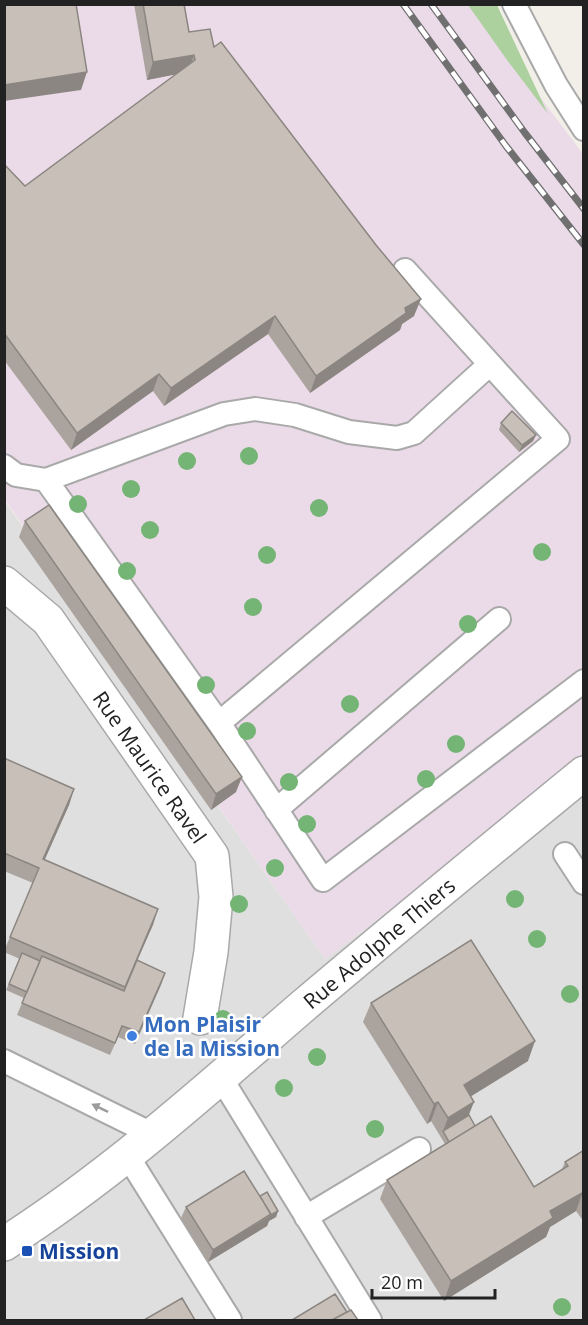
<svg xmlns="http://www.w3.org/2000/svg" width="588" height="1325" font-family="'Open Sans',sans-serif">
<style>
.residential{fill:#e0dfdf}
.industrial{fill:#ebdbe8}
.forest{fill:#add19e}
.lines{fill:none;stroke-linecap:round;stroke-linejoin:round}
.service-casing{stroke:#a9a9a9;stroke-width:26}
.minor-casing{stroke:#a9a9a9;stroke-width:36}
.service{stroke:#fff;stroke-width:22}
.minor{stroke:#fff;stroke-width:33}
.rail-casing{stroke:#707070;stroke-width:7}
.rail{stroke:#fff;stroke-width:4.5;stroke-dasharray:14;stroke-linecap:butt}
.tree{fill:#74b475}
.wall{fill:#aba49e}
.shaded-wall{fill:#8b8681}
.building{fill:#c7bfb8;stroke:#8b8681;stroke-width:1.5}
.oneway{fill:#9c9c9c}
.shop-dot{fill:#3f7fe0;stroke:#fff;stroke-width:2}
.transit-dot{fill:#1a4fb4;stroke:#fff;stroke-width:2}
.labels{text-anchor:middle;dominant-baseline:central;stroke-width:5;stroke-linejoin:round;paint-order:stroke}
.street-label{font-size:21px;fill:#222;stroke:#fff}
.shop-label{font-size:21px;font-weight:bold;fill:#366cbe;stroke:#fff;text-anchor:start}
.transit-label{font-size:21px;font-weight:bold;fill:#164399;stroke:#fff;text-anchor:start}
</style>
<rect width="100%" height="100%" fill="#f2efe9"/>
<!-- residential -->
<path class="residential" d="M4,500L325,959L583,763V1320H5Z"/>
<!-- industrial -->
<path class="industrial" d="M4,5H471L583,154V763L325,959L5,500Z"/>
<!-- forest -->
<path class="forest" d="M468,5H497L548,114L507,60Z"/>
<g class="lines">
<!-- service casing -->
<g class="service-casing">
<path id="service" d="M514,4L556,85L584,129
M4,466L16,475L46,480L224,414L255,409L295,415L349,432L397,438L414,433L490,364L405,270
M46,480L219,723L558,439L490,364
M219,723L323,880L584,681
M276,810L499,619
M565,854L584,883
M4,1061L152,1134
M221,1078L370,1320
M127,1155L230,1320
M306,1217L419,1149"/>
</g>
<!-- minor casing -->
<g class="minor-casing">
<path id="minor" d="M4,583L48,620L212,856L216,897L211,952L200,1018
M4,1244C112,1175 207,1089 303,1006C396,927 490,850 584,773"/>
</g>
<!-- service -->
<use href="#service" class="service"/>
<!-- minor -->
<use href="#minor" class="minor"/>
<!-- rail casing -->
<g class="rail-casing">
<path id="rail" d="M403,4L506,146L584,245
M431,4L525,133L584,209"/>
</g>
<!-- rail -->
<use href="#rail" class="rail"/>
</g>
<!-- trees -->
<g class="tree">
<circle cx="249" cy="456" r="9"/>
<circle cx="187" cy="461" r="9"/>
<circle cx="131" cy="489" r="9"/>
<circle cx="78" cy="504" r="9"/>
<circle cx="319" cy="508" r="9"/>
<circle cx="150" cy="530" r="9"/>
<circle cx="542" cy="552" r="9"/>
<circle cx="267" cy="555" r="9"/>
<circle cx="127" cy="571" r="9"/>
<circle cx="253" cy="607" r="9"/>
<circle cx="468" cy="624" r="9"/>
<circle cx="206" cy="685" r="9"/>
<circle cx="350" cy="704" r="9"/>
<circle cx="247" cy="731" r="9"/>
<circle cx="456" cy="744" r="9"/>
<circle cx="426" cy="779" r="9"/>
<circle cx="289" cy="782" r="9"/>
<circle cx="307" cy="824" r="9"/>
<circle cx="275" cy="868" r="9"/>
<circle cx="515" cy="899" r="9"/>
<circle cx="239" cy="904" r="9"/>
<circle cx="537" cy="939" r="9"/>
<circle cx="570" cy="994" r="9"/>
<circle cx="223" cy="1019" r="9"/>
<circle cx="317" cy="1057" r="9"/>
<circle cx="284" cy="1088" r="9"/>
<circle cx="375" cy="1129" r="9"/>
<circle cx="562" cy="1307" r="9"/>
</g>
<!-- wall -->
<path class="wall" d="M134,4H184L189,32L214,47L414,316L402,324L400,330L310,393L268,334L164,406L153,391L71,450L4,360V164L25,186L176,74L147,80Z
M501,423L536,435L533,441L519,452L499,430Z
M25,521L236,792L211,810L19,537Z
M4,758L74,789L69,805L44,860L158,909L137,961L165,973L135,1044L118,1037L110,1055L17,1015L24,998L6,990L20,959L4,952V951L33,883L4,871Z
M371,1003L528,1061L470,1096L469,1115L475,1126L534,1187L562,1169L565,1162L584,1150V1222L576,1211L550,1227L546,1237L444,1301L380,1199L387,1180L445,1144L431,1121L427,1124L363,1022Z
M260,1196L278,1211L276,1217L269,1221L267,1226L208,1262L181,1218L186,1207Z"/>
<!-- shaded-wall -->
<path class="shaded-wall" d="M194,55L188,72L147,80L153,62Z
M87,72L81,90L4,101V85Z
M421,299L414,316L402,324L400,330L310,393L316,376L405,308Z
M275,316L268,334L164,406L171,388Z
M159,374L153,391L71,450L77,433Z
M536,435L533,441L519,452L522,445Z
M242,777L236,792L211,810L216,794Z
M74,789L69,805L38,875L43,859Z
M158,909L153,925L119,1002L125,987Z
M165,973L161,985L135,1044L139,1032Z
M535,1041L528,1061L457,1105L464,1085Z
M438,1102L431,1121L427,1124L434,1104Z
M474,1102L466,1122L443,1131L448,1118Z
M583,1191L576,1211L550,1227L546,1237L444,1301L451,1281L550,1211Z
M278,1211L276,1217L269,1221L267,1226L208,1262L213,1250Z"/>
<!-- building -->
<path class="building" d="M4,4H76L87,72L4,85Z
M143,4H184L189,32L210,29L214,47L221,42L376,245L421,299L405,308L406,313L316,376L275,316L171,388L159,374L77,433L4,333V164L25,186L195,60L194,55L153,62Z
M512,411L536,435L522,445L501,423Z
M49,505L242,777L216,794L25,521Z
M4,758L74,789L43,859L158,909L125,987L10,937L39,868L4,853Z
M471,940L535,1041L464,1085L474,1102L448,1118L438,1102L434,1104L371,1003Z
M22,953L40,961L27,992L9,984Z
M42,956L124,991L137,960L165,973L139,1032L122,1026L115,1043L22,1003Z
M469,1115L475,1126L449,1142L443,1131Z
M491,1116L534,1187L568,1166L565,1162L584,1150V1192L550,1211L553,1218L451,1281L387,1180Z
M244,1171L271,1214L213,1250L186,1207Z
M267,1192L278,1211L271,1215L260,1196Z
M335,1294L347,1312L332,1320H292Z
M182,1298L195,1320H144Z
M351,1310L358,1320H332Z"/>
<!-- one-way arrows -->
<defs><path id="oneway-solid" d="M-6-.8H1V-3.2L6.5 0L1 3.2V.8H-6Z" transform="scale(1.5)"/></defs>
<use class="oneway" href="#oneway-solid" transform="translate(100 1108) rotate(-154)"/>
<!-- markers -->
<circle class="shop-dot" cx="132" cy="1036" r="6"/>
<rect class="transit-dot" x="21" y="1245" width="12" height="12" rx="3"/>
<g class="labels">
<!-- street labels -->
<g class="street-label">
<text transform="translate(150 767) rotate(55)">Rue Maurice Ravel</text>
<text transform="translate(379 943) rotate(-40)">Rue Adolphe Thiers</text>
</g>
<!-- shop labels -->
<g class="shop-label">
<text x="144" y="1024">Mon Plaisir<tspan x="144" dy="24">de la Mission</tspan></text>
</g>
<!-- transit labels -->
<g class="transit-label">
<text x="39" y="1251">Mission</text>
</g>
</g>
<!-- border -->
<rect width="588" height="1325" fill="none" stroke="#222222" stroke-width="12"/>
<!-- scale -->
<path d="M372 1289v9h123v-9" fill="none" stroke="#222222" stroke-width="3"/>
<text x="381" y="1289" font-size="18" fill="#222222" stroke="#ffffff" stroke-width="4.5" paint-order="stroke">20 m</text>
</svg>
